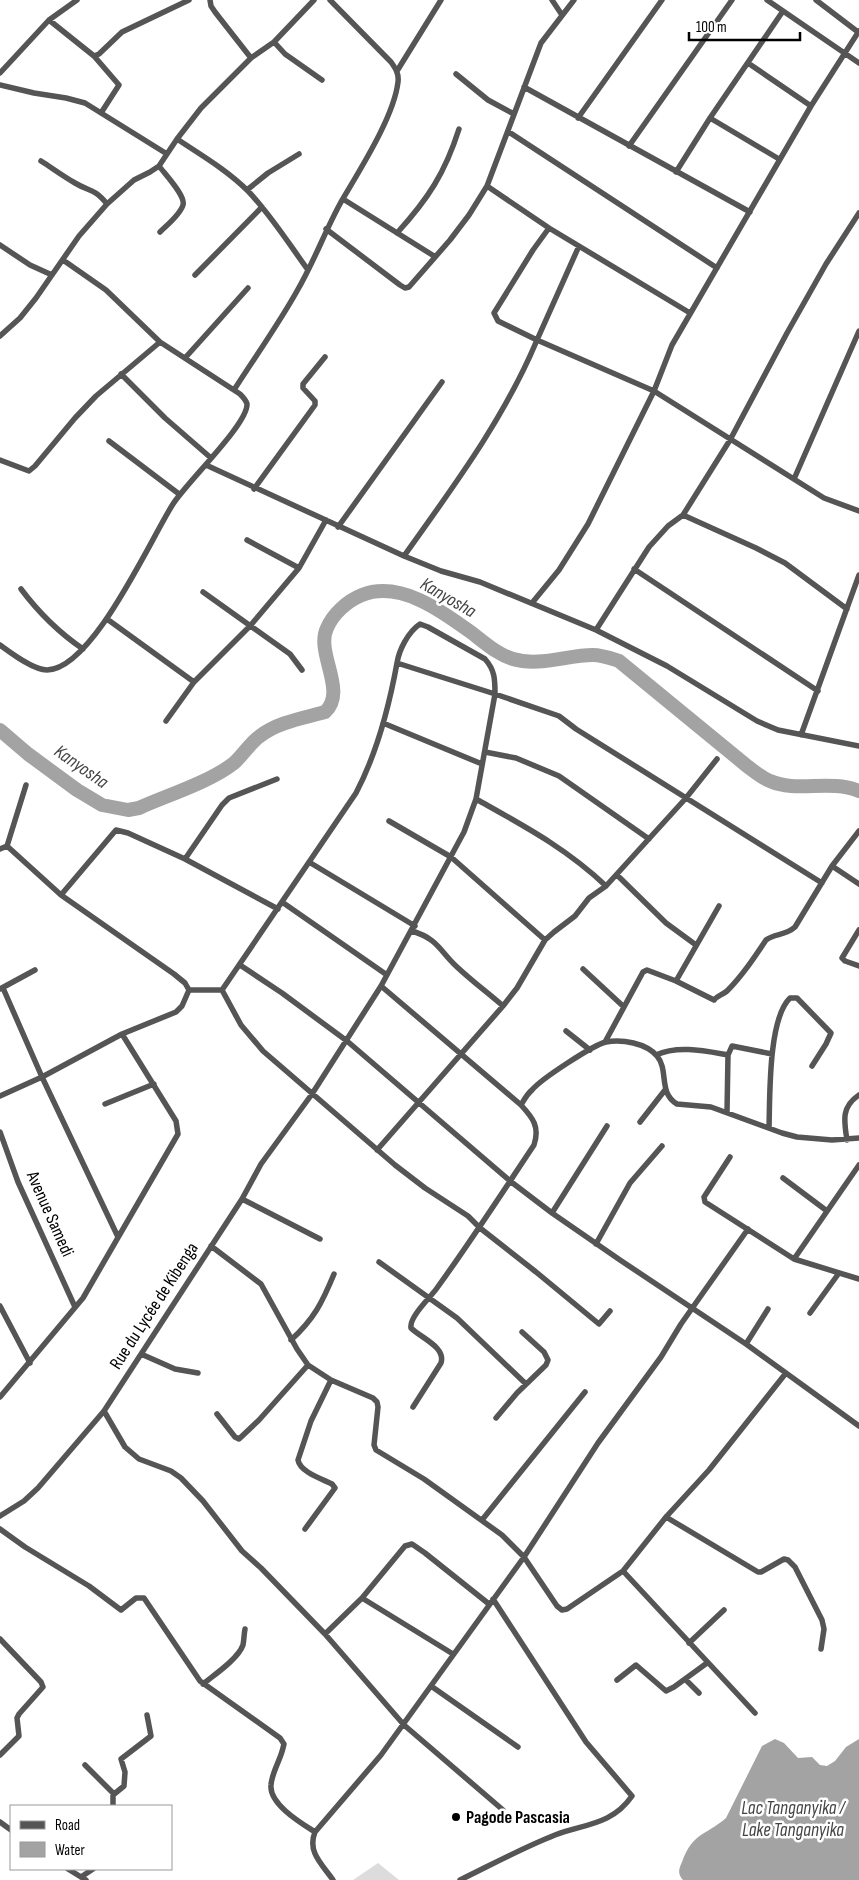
<svg xmlns="http://www.w3.org/2000/svg" width="859" height="1880" font-family="'Sofia Sans Condensed',sans-serif">
<style>
.green{fill:#dcdcdc}
.water{fill:#a3a3a3}
.lines{fill:none;stroke-linecap:round;stroke-linejoin:round}
.river{stroke:#a3a3a3;stroke-width:14}
.minor{stroke:#555;stroke-width:5.5}
.poi-dot{fill:#000;stroke:#fff;stroke-width:2}
.labels{text-anchor:middle;dominant-baseline:central;stroke-width:5;stroke-linejoin:round;paint-order:stroke}
.street-label{font-size:18px;fill:#000;stroke:#fff}
.poi-label{font-size:18px;font-weight:bold;fill:#000;stroke:#fff;text-anchor:start}
.water-label{font-size:19px;font-style:italic;fill:#444;stroke:#fff}
</style>
<rect width="100%" height="100%" fill="#fff"/>
<!-- green -->
<path class="green" d="M378,1863L399,1880H353Z"/>
<!-- water -->
<path class="water" d="M775,1739L784,1743L798,1758L812,1757L820,1765L827,1766L835,1761L846,1747L859,1739V1880H683C677,1873 679,1869 682,1862C693,1832 705,1836 726,1818L762,1746Z"/>
<g class="lines">
<!-- river -->
<path class="river" d="M0,730L28,754L77,790L102,805L128,810L139,808C168,795 210,782 234,763C243,755 250,743 260,736C278,722 304,718 325,712C348,691 315,653 327,628C333,614 347,601 362,595C400,580 442,611 472,633C485,643 497,654 513,659C539,667 567,655 593,655C602,655 610,658 619,661L747,766C754,771 762,778 770,781C797,793 829,779 859,791"/>
<!-- minor -->
<path class="minor" d="M210,0L211,6L215,12L251,58
M552,0L562,15
M767,0L859,63
M816,0L858,32
M49,20L94,56L99,54L122,32L189,0
M274,42L285,54L322,80
M94,56L119,85L101,113
M748,63L811,106
M397,71L441,0
M0,73L49,20L77,0
M456,74L488,100L514,114
M0,85L34,93L66,98L85,103L167,154
M524,87L750,212
M578,118L662,0
M710,118L779,159
M509,132L717,268
M177,139C201,155 227,170 248,191C271,215 289,244 308,270
M629,146L732,0
M41,161C52,168 63,176 75,183C90,192 94,188 107,204
M159,166C164,173 186,196 183,205C180,215 167,225 160,232
M676,172L710,118L783,11
M247,190L268,173L299,154
M343,199L434,256
M549,228L690,313
M326,229L400,285L405,288L409,287L450,240L469,215L487,186
M397,233C428,199 445,173 459,129
M0,245L30,265L52,275
M579,246L537,340L654,391L824,498L859,511
M195,275L262,207
M0,336L20,318L36,298L79,236L107,204L134,180L150,172L159,166L177,139L201,108L251,58L274,42L314,0
M185,358L248,288
M121,374L165,418L211,458
M234,390C255,357 278,325 297,291C314,262 325,231 341,202C359,171 394,117 398,82C399,74 396,69 391,62L330,0
M109,441L179,494
M0,460L29,471L35,466L75,418L96,396L160,342
M206,465L404,556L441,571L480,582L596,630L667,666L757,721L778,730L859,746
M794,479L859,331
M254,489L315,405V401L303,388V384L325,357
M683,515L756,548L785,563L847,609
M338,527L442,382
M247,540L299,568
M404,556C453,487 504,419 537,340L498,321L494,313L533,250L549,228L487,186L541,43L574,0
M634,569L818,691
M21,589C39,613 58,632 83,649
M203,592L290,654L302,670
M532,603L559,570L588,524L654,391L672,345L811,106L859,31
M107,619L194,682
M596,630L649,547L668,526L683,515L730,440L787,333L826,264L859,213
M0,645C11,653 33,670 47,670C93,669 150,540 173,504C186,483 248,424 247,404C246,400 243,397 240,394L160,342L106,290L63,260
M166,721L194,682L250,626L299,568L326,520
M383,723L482,764
M801,735L859,575
M485,752L516,758L559,776L649,839
M476,799C524,826 566,848 606,886
M389,821L451,857L545,940
M7,846L61,895L174,974L185,983L189,990
M0,849L7,846L26,785
M185,859L222,805L229,798L277,779
M309,862L415,926
M832,866L859,884
M617,875L666,923L696,945
M61,895L116,830L128,833L185,859L278,909
M282,902L387,975
M859,930L842,958L845,961L859,966
M412,931C438,939 439,950 457,967C472,981 488,993 503,1006
M240,965L282,993L347,1041L510,1181L552,1213L620,1260L746,1344L859,1426
M583,969L624,1007
M676,981L719,906
M381,986L521,1105C533,1118 540,1127 534,1145C502,1193 471,1241 437,1288C430,1298 409,1317 411,1328C421,1338 446,1347 441,1363L413,1407
M3,988L42,1077L118,1237
M0,989L35,970
M189,990H222L356,793C377,753 389,707 397,663L495,694L559,716L576,729L822,883
M222,990L241,1025L263,1051L395,1165L425,1188L468,1216L480,1228L536,1272L599,1324L610,1311
M566,1031L590,1050
M605,1042L643,972L647,970L676,981L714,1000C717,996 722,995 727,991C742,976 754,958 766,940C775,933 785,936 795,927L832,866L859,831
M656,1055C678,1045 705,1051 728,1055
M0,1096L42,1077L122,1034L176,1012L182,1006L189,990
M105,1104L154,1084
M521,1105C524,1100 527,1094 532,1090C541,1079 593,1045 606,1042C622,1039 646,1043 657,1056C669,1070 658,1093 677,1104L711,1107L782,1133L797,1137L832,1140L859,1138
M727,1112L728,1055L732,1046L772,1054
M640,1122L665,1090
M769,1128C770,1098 768,1019 790,998H797L831,1033L826,1044L812,1066
M0,1132L18,1182L75,1307
M847,1140C844,1121 841,1107 859,1095
M377,1150L503,1006L517,988L545,940L554,932L575,916L589,898L606,886L686,798L717,759
M730,1157L704,1197L705,1202L794,1259L859,1279
M783,1178L827,1211
M242,1199L320,1239
M552,1213L607,1126
M596,1244L630,1183L662,1146
M211,1246L261,1284L297,1349L308,1365L331,1380L373,1398L377,1402L378,1407L374,1445L376,1450L424,1479L502,1535L524,1557L557,1606L562,1610L567,1609L623,1571L666,1517L709,1470L786,1373
M794,1259L859,1165
M379,1262L457,1318L526,1384
M0,1306L30,1363
M810,1313L839,1273
M291,1340C314,1319 322,1303 334,1274
M746,1344L768,1309
M141,1354L175,1369L198,1373
M0,1397L83,1298L178,1134L176,1121L122,1034
M104,1411L125,1447L139,1459L171,1471L181,1478L203,1501L242,1551L261,1568L325,1634L404,1725L503,1810
M217,1414L235,1437L239,1439L259,1420L308,1365
M496,1418L517,1393L546,1365L548,1360L544,1352L522,1332
M0,1516L24,1501L38,1488L104,1411L242,1199L261,1164L312,1094L381,986L464,832L476,799L495,694C495,680 495,670 485,659L428,627L420,624C408,632 399,650 397,663
M666,1517L758,1572H761L784,1559L788,1560L795,1567L822,1620L824,1629L821,1649
M482,1520L585,1392
M0,1529L25,1547L89,1586L121,1610L136,1598H144L200,1681L280,1738L284,1744L283,1748C280,1761 272,1772 271,1785C269,1804 301,1823 315,1832
M305,1529L335,1488L332,1484C322,1479 300,1472 298,1460L311,1421L331,1380
M623,1571L755,1713
M362,1598L405,1546L412,1544L425,1553L489,1604
M325,1634L362,1598L453,1654
M0,1639L41,1682L43,1687L19,1714L17,1718L19,1736L0,1755
M689,1643L724,1610
M685,1679L699,1693
M617,1680L636,1665L666,1691L674,1687L707,1663
M203,1684C214,1675 238,1659 243,1645C244,1640 244,1634 245,1629
M431,1686L518,1747
M85,1765L114,1794
M113,1806V1795L124,1786L125,1772L121,1759L151,1736L147,1715
M0,1822L11,1830
M68,1869L86,1880
M81,1877L93,1869
M333,1880C322,1864 307,1852 315,1832L381,1755L524,1557L598,1443L661,1357L681,1324L748,1229
M460,1880C491,1865 522,1848 555,1835C584,1824 612,1825 632,1796L586,1742L493,1599"/>
</g>
<!-- markers -->
<circle class="poi-dot" cx="456" cy="1817" r="5"/>
<g class="labels">
<!-- street labels -->
<g class="street-label">
<text transform="translate(50 1214) rotate(66)">Avenue Samedi</text>
<text transform="translate(154 1306) rotate(-57)">Rue du Lycée de Kibenga</text>
</g>
<!-- poi labels -->
<g class="poi-label">
<text x="466" y="1817">Pagode Pascasia</text>
</g>
<!-- water labels -->
<g class="water-label">
<text transform="translate(448 598) rotate(30)">Kanyosha</text>
<text transform="translate(81 767) rotate(35)">Kanyosha</text>
<text x="793" y="1808">Lac Tanganyika /<tspan x="793" dy="22">Lake Tanganyika</tspan></text>
</g>
</g>
<!-- legend -->
<rect x="10" y="1805" width="162" height="65" fill="#ffffff" stroke="#999999"/>
<rect x="20" y="1821" width="25" height="8" fill="#555555" stroke="#999999"/>
<text x="55" y="1830" font-size="15" fill="#000000">Road</text>
<rect x="20" y="1842" width="25" height="15" fill="#a3a3a3" stroke="#999999"/>
<text x="55" y="1855" font-size="15" fill="#000000">Water</text>
<!-- scale -->
<path d="M689 32v8h111v-8" fill="none" stroke="#000000" stroke-width="2.5"/>
<text x="696" y="32" font-size="15" fill="#000000" stroke="#ffffff" stroke-width="4" paint-order="stroke">100 m</text>
</svg>
